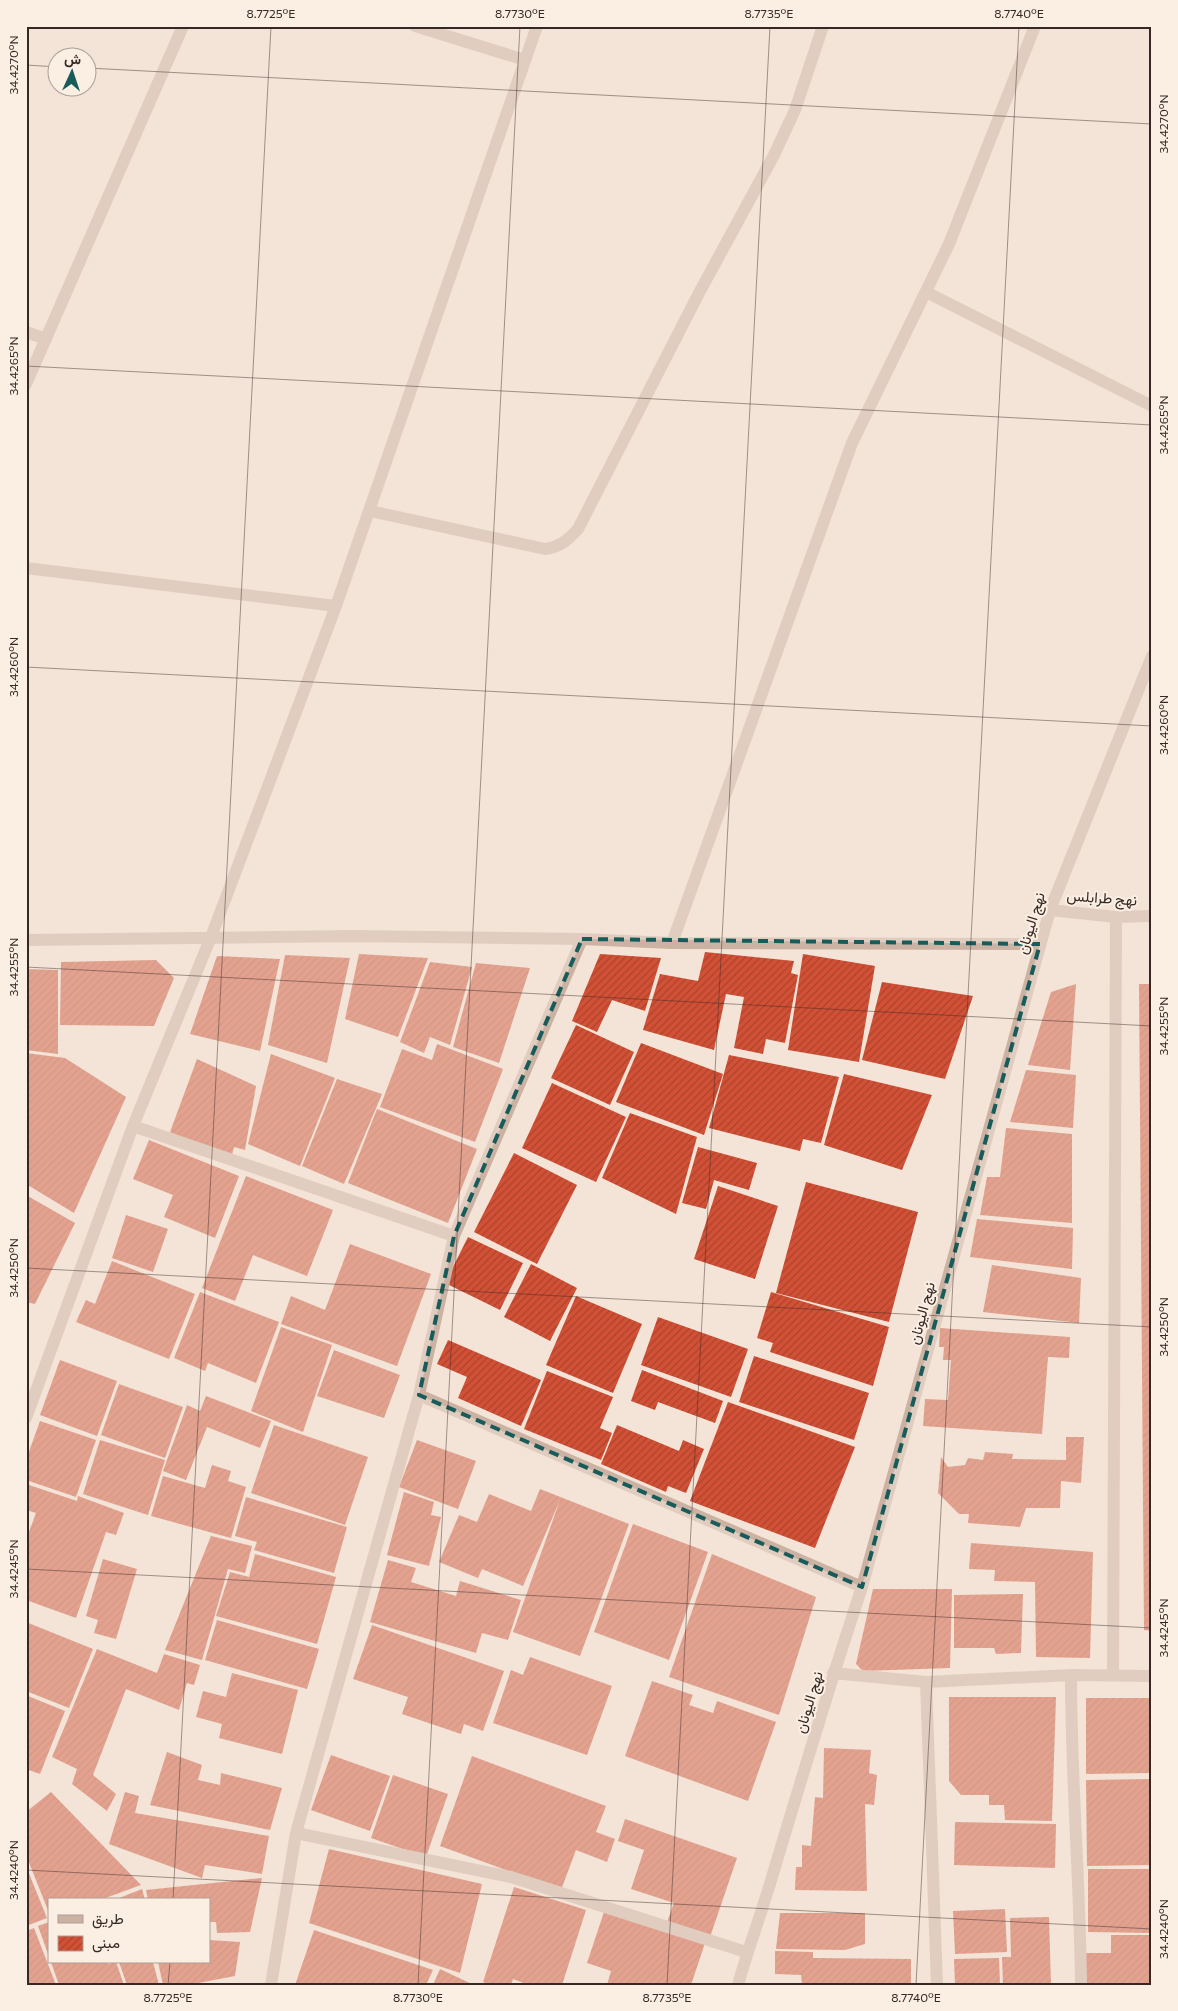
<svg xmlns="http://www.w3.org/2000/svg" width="1178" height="2011" font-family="Commissioner,Vazirmatn,sans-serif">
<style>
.building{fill:url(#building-hatch)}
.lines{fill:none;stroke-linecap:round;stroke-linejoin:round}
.minor{stroke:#ccb2a2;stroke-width:12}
.marked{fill:none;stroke:#175b5b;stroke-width:4;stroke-dasharray:10 6;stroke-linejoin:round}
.ticks{fill:none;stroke:#362925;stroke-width:1;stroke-opacity:0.45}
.labels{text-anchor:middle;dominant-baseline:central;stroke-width:4;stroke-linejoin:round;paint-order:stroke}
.street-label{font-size:15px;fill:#362925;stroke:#fbeee3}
.neatline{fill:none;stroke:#362925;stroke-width:2}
.ticks-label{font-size:12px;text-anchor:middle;fill:#362925}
</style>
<defs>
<pattern id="building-hatch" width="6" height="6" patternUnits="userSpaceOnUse" patternTransform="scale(1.25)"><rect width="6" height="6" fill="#d25136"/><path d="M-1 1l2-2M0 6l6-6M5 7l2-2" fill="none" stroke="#ab432d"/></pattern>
</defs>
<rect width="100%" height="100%" fill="#f3e4d7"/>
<!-- building -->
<path class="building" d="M705,952L794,961L791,973L798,975L785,1043L766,1039L763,1054L734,1048L744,997L726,994L714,1050L643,1030L660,974L698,981Z
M359,954L428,958L398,1037L345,1019Z
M600,954L661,958L645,1011L612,1000L597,1032L572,1021Z
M803,954L875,966L859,1062L788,1050Z
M285,955L350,958L327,1063L268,1045Z
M217,956L280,959L260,1051L190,1034Z
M156,960L174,978L154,1026L60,1025L61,962Z
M430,962L472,967L450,1045L430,1037L424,1053L400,1042Z
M476,963L530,968L499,1063L453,1047Z
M26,969L58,970V1054L26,1050Z
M882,982L973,996L945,1079L862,1060Z
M1076,984L1070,1070L1028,1065L1051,992Z
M1139,984H1152V1631L1144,1630Z
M576,1025L634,1052L610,1105L551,1078Z
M641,1043L723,1074L704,1135L616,1102Z
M437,1044L503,1069L475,1142L380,1107L402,1049L432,1060Z
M26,1053L65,1058L126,1097L74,1213L26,1184Z
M271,1054L335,1078L300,1166L248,1144Z
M729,1055L839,1077L821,1143L803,1139L800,1151L709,1128Z
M197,1059L256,1086L245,1150L234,1147L231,1159L170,1132Z
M1026,1070L1076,1075L1073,1128L1010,1122Z
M844,1074L932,1095L902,1170L824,1145Z
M337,1079L382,1094L344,1184L302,1166Z
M552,1083L626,1117L596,1182L522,1148Z
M377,1109L477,1149L448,1223L348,1183Z
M630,1113L697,1137L676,1214L602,1178Z
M1006,1128L1072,1134V1223L980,1215L987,1177H1000Z
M149,1140L239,1176L215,1238L164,1217L173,1195L133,1179Z
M698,1147L757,1163L749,1190L714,1180L706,1209L682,1203Z
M514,1153L577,1185L537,1264L474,1232Z
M246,1176L333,1210L307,1276L253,1255L235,1301L202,1288Z
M806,1182L918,1212L889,1322L776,1293Z
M718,1186L778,1206L755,1279L694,1259Z
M26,1195L75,1223L35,1304L26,1302Z
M126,1215L168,1229L153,1272L112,1258Z
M977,1219L1073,1228L1072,1269L970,1257Z
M468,1237L523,1263L500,1310L445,1283Z
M350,1244L431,1274L397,1366L281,1324L291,1296L325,1310Z
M112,1261L195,1294L169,1359L76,1322L86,1300L95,1304Z
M531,1264L577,1288L550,1341L504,1317Z
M992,1265L1081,1278L1079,1323L983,1312Z
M200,1292L279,1322L256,1383L208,1363L205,1371L174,1358Z
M771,1292L889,1327L873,1386L770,1352L773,1343L757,1338Z
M576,1296L642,1324L613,1393L546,1365Z
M658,1317L748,1349L731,1397L641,1365Z
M281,1327L332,1345L303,1432L251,1411Z
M940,1328L1070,1337L1069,1358L1048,1357L1042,1434L923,1426L925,1399L948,1400L951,1360H943L944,1347H939Z
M448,1340L541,1380L521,1426L458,1398L467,1377L437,1364Z
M334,1350L400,1375L384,1418L317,1396Z
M754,1356L869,1393L854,1440L739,1402Z
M60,1360L117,1381L97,1436L40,1415Z
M642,1370L723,1401L715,1423L658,1402L655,1410L631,1401Z
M547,1371L613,1397L600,1428L612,1433L601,1460L524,1429Z
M119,1384L183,1407L165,1458L101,1435Z
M206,1396L271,1421L260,1448L207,1427L186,1480L163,1471L187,1405L200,1411Z
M728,1402L855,1447L815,1548L690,1501Z
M40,1421L96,1440L76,1497L26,1480V1460Z
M274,1425L368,1457L345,1525L251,1493Z
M617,1425L679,1451L683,1440L704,1449L686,1493L668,1486L666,1492L601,1464Z
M1066,1437H1084L1081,1483L1061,1481L1060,1508H1026L1020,1527L968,1523L969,1514H959L938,1493L941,1457L948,1467L965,1465L968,1458L983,1460L985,1452L1013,1454L1012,1459L1066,1460Z
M100,1440L165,1460L148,1515L83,1494Z
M417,1440L476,1461L458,1509L399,1487Z
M212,1465L231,1471L228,1481L246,1487L231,1538L151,1516L163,1476L205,1488Z
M26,1484L77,1501L78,1496L124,1513L116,1535L106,1532L76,1618L26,1600V1540L36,1513L26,1510Z
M540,1489L629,1524L580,1656L513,1632L560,1500L523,1586L482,1569L478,1578L439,1562L459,1515L477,1522L489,1494L531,1511Z
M404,1492L434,1502L431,1515L441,1517L429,1566L387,1555Z
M246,1497L347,1527L334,1573L254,1550L257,1542L235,1536Z
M633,1524L708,1552L669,1660L594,1632Z
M211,1536L252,1546L245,1573L228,1569L202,1660L165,1650Z
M971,1543L1093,1552L1090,1658L1036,1657L1035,1582L994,1581L995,1570L969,1569Z
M255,1554L336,1577L317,1644L216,1616L230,1572L249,1577Z
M712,1554L816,1597L779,1715L669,1677Z
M103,1559L137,1569L116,1639L94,1633L98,1620L86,1616Z
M388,1560L416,1568L411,1582L456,1596L460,1581L521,1600L508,1640L482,1633L476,1653L370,1622Z
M873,1589H952L950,1668L863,1671L856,1664Z
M1023,1594L1021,1653L996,1654L994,1648H954V1595Z
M217,1620L319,1649L307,1689L205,1660Z
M26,1622L93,1649L69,1708L26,1691Z
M372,1625L504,1671L483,1731L464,1724L461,1734L402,1714L408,1697L353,1679Z
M97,1649L157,1673L164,1654L200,1665L194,1685L187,1683L179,1710L126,1689L93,1775L116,1794L107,1811L72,1784L77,1769L52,1757Z
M530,1657L612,1686L587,1755L493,1723L511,1670L523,1675Z
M232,1673L298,1690L282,1754L219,1738L222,1724L196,1717L203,1691L226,1697Z
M652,1681L693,1695L689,1705L713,1713L717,1701L776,1722L748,1801L625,1756Z
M28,1696L65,1711L40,1774L26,1769V1701Z
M949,1697H1056L1052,1821L1005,1820L1004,1805H989V1795H961L949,1781Z
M1086,1698H1152V1773L1086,1774Z
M824,1748L871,1750L869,1773L877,1775L874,1805L865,1804L867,1891L795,1890L796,1867H802V1845L811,1846L815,1797L823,1798Z
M167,1752L202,1765L198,1780L220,1785L221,1773L282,1788L270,1830L150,1805Z
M331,1755L390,1776L370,1831L311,1810Z
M472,1756L606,1806L596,1832L615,1839L607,1862L576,1850L561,1890L440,1846Z
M393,1775L448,1794L426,1857L371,1838Z
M1152,1779V1865L1087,1866L1086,1780Z
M51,1792L141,1885L100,1900H49V1913L26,1855V1812Z
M125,1792L139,1796L135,1813L269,1836L262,1874L205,1865L202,1878L109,1844Z
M625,1819L737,1858L709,1940L666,1925L674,1903L631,1889L644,1850L618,1841Z
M955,1822L1056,1824L1055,1868L954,1865Z
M329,1849L482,1884L460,1973L309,1923Z
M26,1866L47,1918L26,1926Z
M1088,1869H1152V1933L1088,1932Z
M262,1878L250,1932L217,1933L216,1922H209V1900H148L146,1890Z
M514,1887L586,1910L562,1985H529L513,1979L511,1985H491L483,1982Z
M142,1889L145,1900H114Z
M605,1909L705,1943L691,1985H607L611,1971L587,1963Z
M1005,1909L1007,1952L955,1954L953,1911Z
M780,1913H865V1944L845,1950L776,1949Z
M1049,1917L1051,1985H1003L1002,1957H1011L1010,1918Z
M49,1922V1954H48L38,1926Z
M34,1928L56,1985H26V1931Z
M314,1930L433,1970L426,1985H295Z
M1111,1935H1152V1985H1086V1953H1111Z
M209,1940L240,1942L235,1976L188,1985H163L158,1962H209Z
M775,1951L813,1952V1958L911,1959V1985L802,1984L801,1975L775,1974Z
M999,1958L1000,1985H955L954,1959Z
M51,1962H107L108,1964L116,1962L124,1985H59Z
M119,1962H153L159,1985H127Z
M440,1969L474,1985H433Z"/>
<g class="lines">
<!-- minor -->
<path class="minor" d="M415,26L525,60
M926,292L1152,406
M26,332L46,339
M26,384L183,26
M370,511L545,549C560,547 568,540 578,529L699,293L774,155L795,110L823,26
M26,568L336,606
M1050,910L1116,917L1152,916
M26,940L352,936L582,939L672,943L1040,944
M672,943L852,443L949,244L1035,26
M133,1126L454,1236
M419,1395L862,1587
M26,1418L133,1126L211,937L336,606L537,26
M833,1673L926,1682L1071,1675L1152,1676
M1071,1675C1071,1778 1080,1881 1081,1985
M1113,1675L1116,917
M926,1682L937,1985
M296,1833L511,1877L746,1952
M271,1985L296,1833L419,1395L454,1236L582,939
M738,1985C747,1952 759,1920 769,1887C799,1787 829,1686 862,1587L1050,910L1152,656"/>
</g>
<!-- marked area -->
<path d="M0 0H1178V2011H0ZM582,939L1040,944L862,1587L419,1395L454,1236Z" fill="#f3e4d7" fill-opacity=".55" fill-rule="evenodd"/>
<path class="marked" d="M582,939L1040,944L862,1587L419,1395L454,1236Z"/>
<!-- ticks -->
<path class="ticks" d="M26,65L58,67M88,68L1152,124M26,366L1152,425M26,667L1152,726M26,967L1152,1026M26,1268L1152,1327M26,1569L1152,1628M26,1870L1152,1929M173,1900L271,26M168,1985L170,1962M418,1985L520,26M667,1985L770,26M916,1985L1019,26"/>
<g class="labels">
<!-- street labels -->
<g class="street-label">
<text transform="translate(1102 897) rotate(4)">نهج طرابلس</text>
<text transform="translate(1030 923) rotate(-73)">نهج اليونان</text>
<text transform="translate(921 1313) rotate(-75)">نهج اليونان</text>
<text transform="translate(808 1702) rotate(-73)">نهج اليونان</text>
</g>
</g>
<!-- border -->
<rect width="1178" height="2011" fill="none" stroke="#fbeee3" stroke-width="55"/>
<!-- legend -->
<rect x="48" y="1898" width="162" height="65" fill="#fbeee3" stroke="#ac9f97"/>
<rect x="58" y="1915" width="25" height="8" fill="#ccb2a2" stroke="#ac9f97"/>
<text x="92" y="1924" font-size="15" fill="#362925">طريق</text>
<rect x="58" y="1936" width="25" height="15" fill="url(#building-hatch)" stroke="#ac9f97"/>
<text x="92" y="1948" font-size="15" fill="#362925">مبنى</text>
<!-- north arrow -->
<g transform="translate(72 72) rotate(3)"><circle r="24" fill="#fbeee3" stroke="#ac9f97"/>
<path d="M0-4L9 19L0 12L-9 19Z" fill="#175b5b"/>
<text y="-8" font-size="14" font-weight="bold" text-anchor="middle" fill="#362925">ش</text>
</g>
<rect x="28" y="28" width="1122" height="1956" class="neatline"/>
<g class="ticks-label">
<text x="271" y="18">8.7725°E</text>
<text x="520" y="18">8.7730°E</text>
<text x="769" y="18">8.7735°E</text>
<text x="1019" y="18">8.7740°E</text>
<text transform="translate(14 65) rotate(-90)" y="4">34.4270°N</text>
<text transform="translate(1164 124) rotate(-90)" y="4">34.4270°N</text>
<text transform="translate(14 366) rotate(-90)" y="4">34.4265°N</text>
<text transform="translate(1164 425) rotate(-90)" y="4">34.4265°N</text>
<text transform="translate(14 667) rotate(-90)" y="4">34.4260°N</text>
<text transform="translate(1164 725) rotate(-90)" y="4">34.4260°N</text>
<text transform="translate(14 967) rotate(-90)" y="4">34.4255°N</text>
<text transform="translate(1164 1026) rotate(-90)" y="4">34.4255°N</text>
<text transform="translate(14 1268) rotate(-90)" y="4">34.4250°N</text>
<text transform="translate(1164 1327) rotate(-90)" y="4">34.4250°N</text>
<text transform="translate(14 1569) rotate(-90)" y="4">34.4245°N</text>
<text transform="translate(1164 1628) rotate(-90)" y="4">34.4245°N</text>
<text transform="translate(14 1870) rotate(-90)" y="4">34.4240°N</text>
<text transform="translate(1164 1929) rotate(-90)" y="4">34.4240°N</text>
<text x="168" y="2002">8.7725°E</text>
<text x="418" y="2002">8.7730°E</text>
<text x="667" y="2002">8.7735°E</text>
<text x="916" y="2002">8.7740°E</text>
</g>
</svg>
